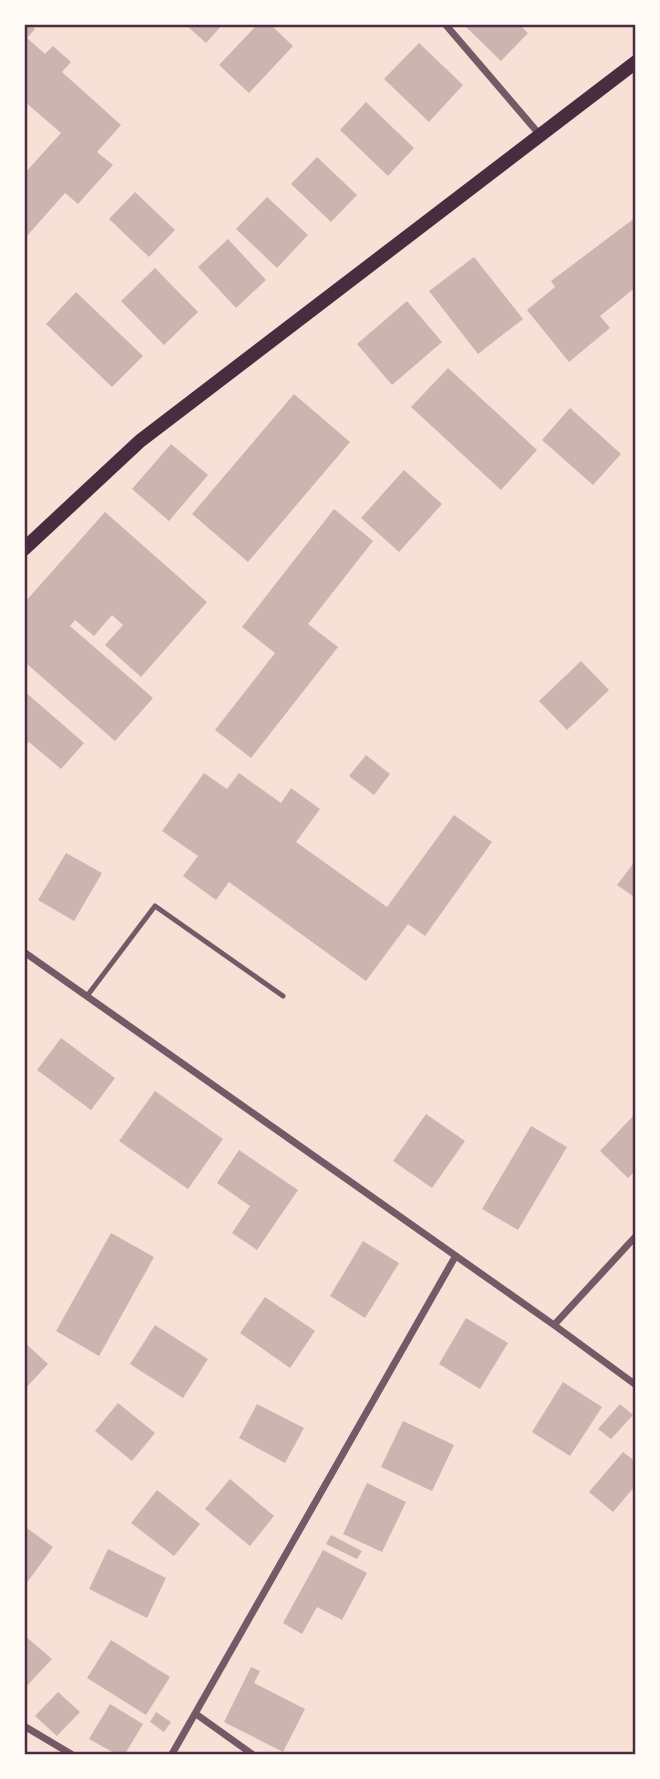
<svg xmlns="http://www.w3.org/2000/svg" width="660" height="1779" font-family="Raleway,sans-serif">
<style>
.building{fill:#ccb4b1}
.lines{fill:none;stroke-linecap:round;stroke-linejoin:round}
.service{stroke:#755966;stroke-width:5}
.minor{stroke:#755966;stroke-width:7}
.secondary{stroke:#4a2c40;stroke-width:14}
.neatline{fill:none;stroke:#4a2c40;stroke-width:2.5}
</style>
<rect width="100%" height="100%" fill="#f7e1d7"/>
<!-- building -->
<path class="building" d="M24,24H30L35,29L27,38L45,54L53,46L71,62L62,72L121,125L97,152L113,165L78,204L65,193L26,237L24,235V174L61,133L24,101Z
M185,24H223L206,43Z
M258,24H270L293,46L249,93L219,65Z
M463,24H519L528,33L501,61Z
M419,43L463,85L429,122L384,79Z
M366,102L414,148L388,176L340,130Z
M317,157L357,195L331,222L291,184Z
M135,192L175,230L149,257L109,219Z
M267,197L308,235L277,268L236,229Z
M636,217V287L600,316L610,328L569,362L527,310L555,287L551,281Z
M228,239L266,280L236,308L198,267Z
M474,257L523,319L478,354L429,291Z
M155,268L198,312L164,345L121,301Z
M76,292L143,356L112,387L46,324Z
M407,301L442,342L392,385L357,344Z
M448,368L537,450L501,490L411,407Z
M294,394L350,442L248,562L192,514Z
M570,408L621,454L593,485L542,440Z
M171,444L208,475L169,521L132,489Z
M404,470L442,504L399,552L361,518Z
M334,509L373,541L308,624L338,647L251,758L215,730L275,653L242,627Z
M105,512L207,602L141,677L105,645L123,625L112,615L94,636L75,620L70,626L153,698L115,741L27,664L24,667V603Z
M581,661L609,690L567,730L539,701Z
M24,691L84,743L61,769L29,742L24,747Z
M366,755L390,774L374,795L349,776Z
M204,773L227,789L239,773L281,803L291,788L320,809L296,842L387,907L454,815L492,842L425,936L408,924L366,981L229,882L216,900L183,876L198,856L162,831Z
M66,853L102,873L74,921L38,900Z
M636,860V898L617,885Z
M61,1038L115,1078L91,1110L37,1070Z
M155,1091L223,1139L188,1189L119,1141Z
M636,1113V1170L628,1178L600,1151Z
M426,1114L465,1141L432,1188L393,1161Z
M531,1126L567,1147L518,1230L482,1209Z
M239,1150L298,1190L257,1250L232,1233L250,1206L217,1183Z
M111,1233L154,1257L99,1356L56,1331Z
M363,1241L399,1263L365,1318L330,1296Z
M265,1297L315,1331L290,1368L240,1333Z
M466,1318L508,1343L480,1389L439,1364Z
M155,1325L208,1359L183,1398L130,1364Z
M24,1342L48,1364L24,1390Z
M563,1382L602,1407L570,1456L532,1432Z
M118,1403L155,1433L132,1461L95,1431Z
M257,1404L304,1428L285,1463L239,1438Z
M620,1404L633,1415L611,1439L598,1429Z
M403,1421L454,1445L432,1491L381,1467Z
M623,1452L636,1462V1485L613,1512L589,1492Z
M230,1479L274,1516L250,1546L205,1509Z
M367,1483L406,1502L382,1552L343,1534Z
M157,1490L200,1524L174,1556L131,1523Z
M24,1526L53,1547L26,1584L24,1582Z
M331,1535L362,1551L357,1559L326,1544Z
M108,1549L166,1578L147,1618L89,1589Z
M323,1550L367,1573L342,1620L317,1607L302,1634L283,1623Z
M24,1635L52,1659L24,1689Z
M111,1640L170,1677L146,1715L87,1678Z
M251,1667L260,1671L254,1683L305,1709L283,1752L224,1722Z
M58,1692L80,1712L57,1736L35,1716Z
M110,1704L143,1724L125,1754H116L89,1739Z
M156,1712L171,1722L164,1732L150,1722Z"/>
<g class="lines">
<!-- service -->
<path class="service" d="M87,996L155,906L283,996"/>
<!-- minor -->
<path class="minor" d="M445,24L540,135
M24,952L554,1325L636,1385
M554,1325L636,1236
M196,1714L252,1754
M24,1726L71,1754
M172,1754L455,1257"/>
<!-- secondary -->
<path class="secondary" d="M24,549L140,441L636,62"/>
</g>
<!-- border -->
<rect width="660" height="1779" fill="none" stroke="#fffaf5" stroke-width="52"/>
<rect x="26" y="26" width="608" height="1727" class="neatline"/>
</svg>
